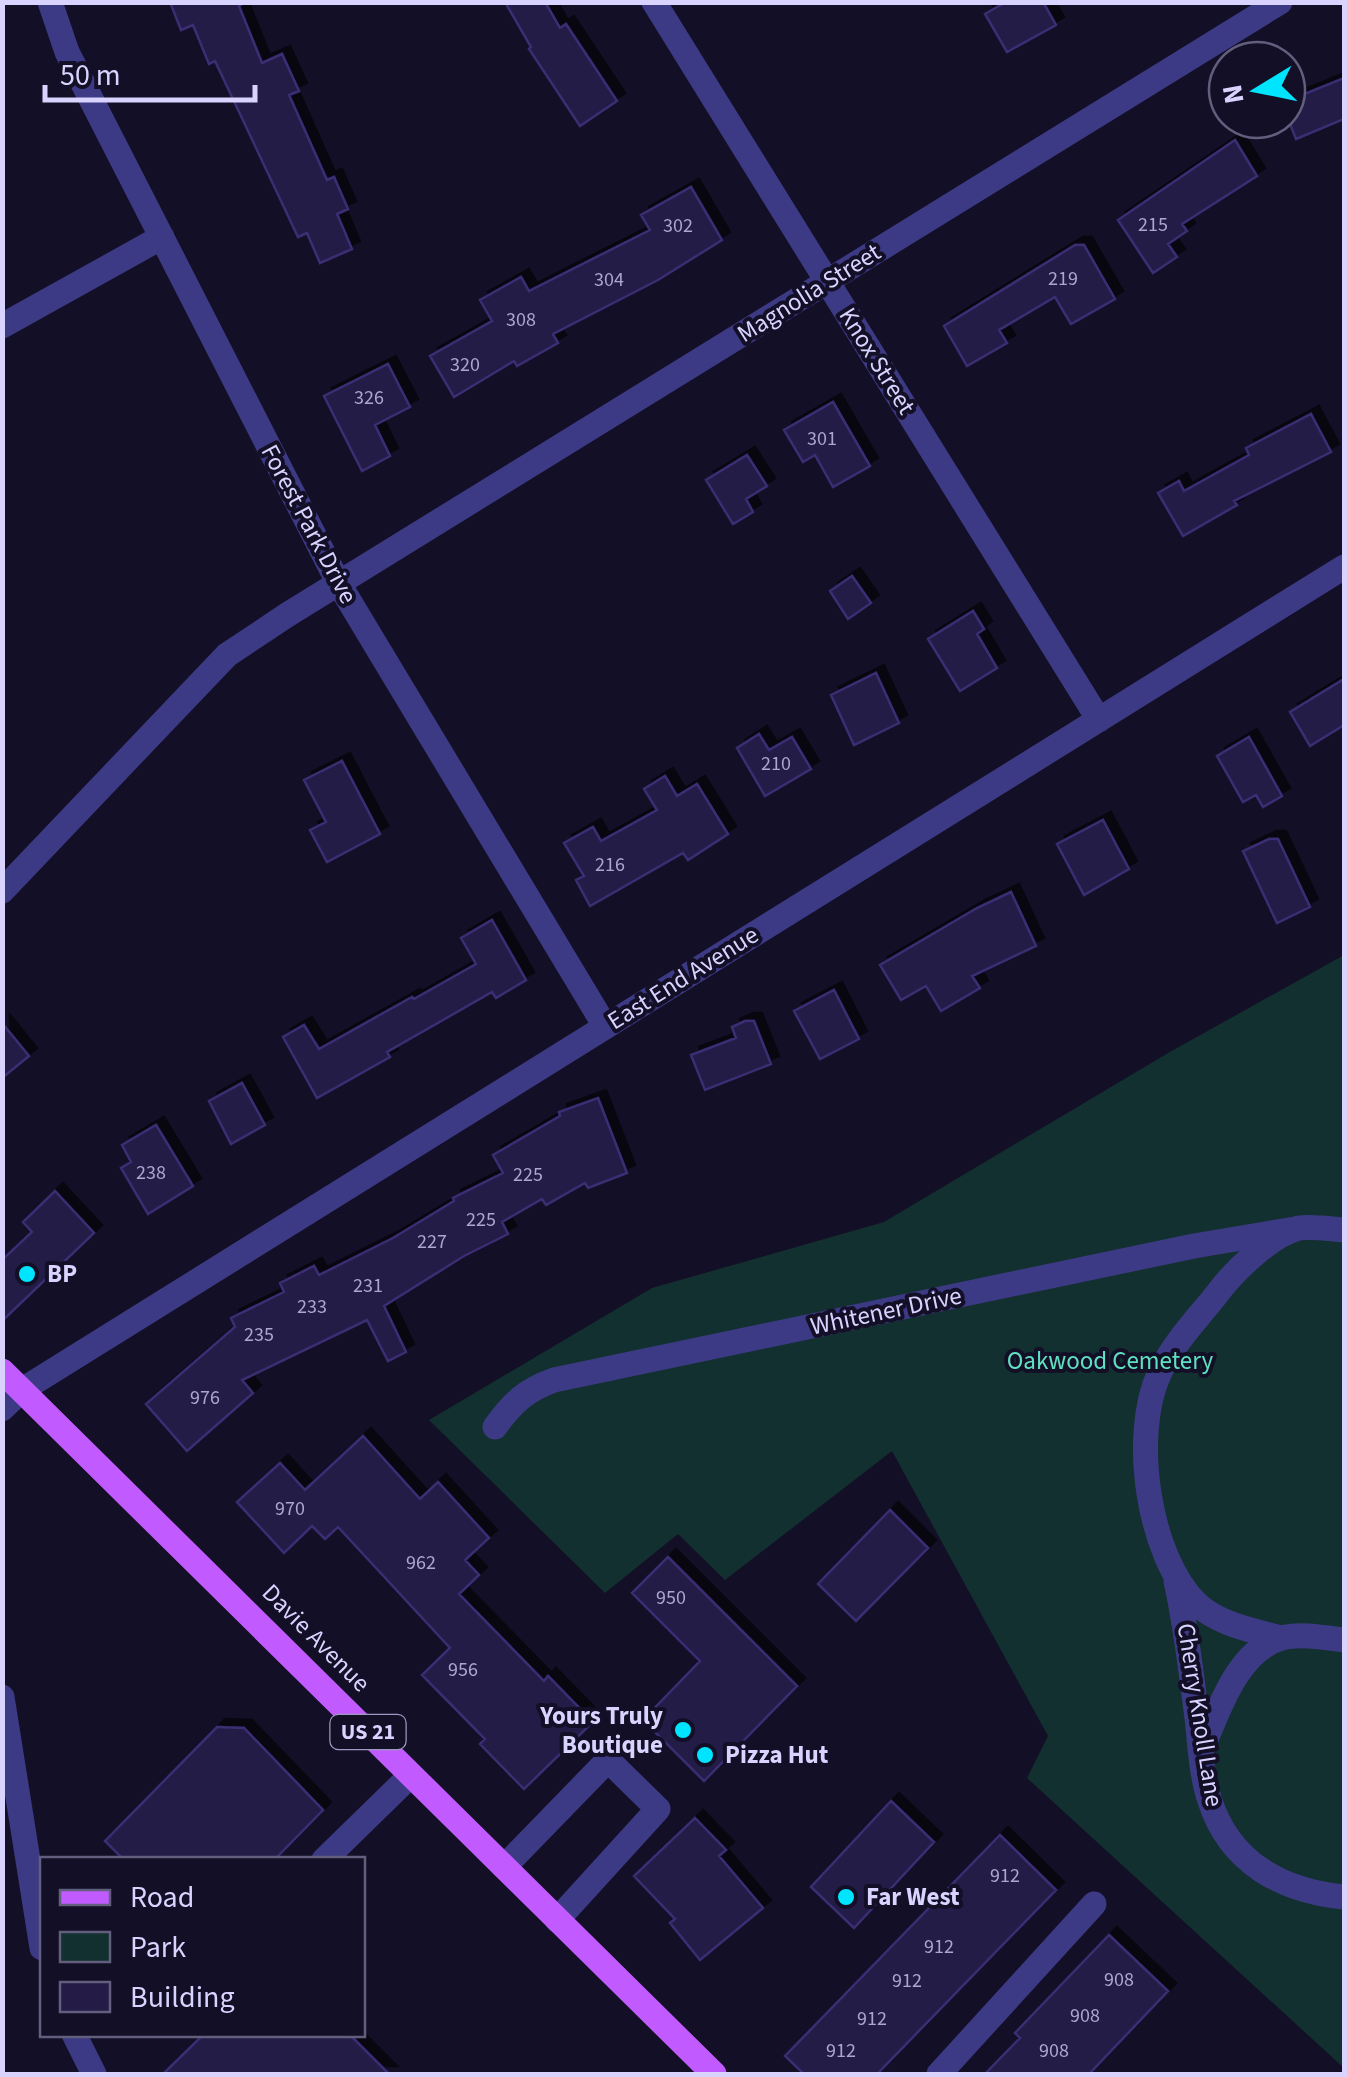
<svg xmlns="http://www.w3.org/2000/svg" width="1347" height="2077" font-family="'Source Sans 3',sans-serif">
<style>
.green{fill:#12302f}
.building{fill:#241b47;stroke:#3b2d73;stroke-width:2.5;filter:url(#shadow)}
.lines{fill:none;stroke-linecap:round;stroke-linejoin:round}
.minor{stroke:#3d3a85;stroke-width:25}
.major{stroke:#c25bff;stroke-width:25}
.poi-dot{fill:#00e5ff;stroke:#130f26;stroke-width:4}
.labels{text-anchor:middle;dominant-baseline:central;stroke-width:8;stroke-linejoin:round;paint-order:stroke}
.number-label{font-size:20px;fill:#aca6d1}
.shield{fill:#130f26;stroke:#9e99be;stroke-width:2.5}
.shield-label{font-size:22px;font-weight:bold;fill:#d9d4ff}
.street-label{font-size:25px;fill:#d9d4ff;stroke:#130f26}
.poi-label{font-size:25px;font-weight:bold;fill:#d9d4ff;stroke:#130f26;text-anchor:start}
.park-label{font-size:25px;fill:#5fe0c0;stroke:#130f26}
</style>
<defs>
<filter id="shadow"><feDropShadow dx="8" dy="-8" stdDeviation="0" flood-color="#0009"/></filter>
</defs>
<rect width="100%" height="100%" fill="#130f26"/>
<!-- green -->
<path class="green" d="M1344,955V2068L1027,1778L1048,1736L892,1451L725,1580L678,1534L605,1593L429,1420L652,1288L884,1222L1168,1053Z"/>
<!-- building -->
<path class="building" d="M170,2H245L239,6L262,63L282,54L299,91L289,95L327,180L334,177L348,209L337,214L352,249L320,263L307,233L298,237L215,61L209,64L193,25L181,30Z
M505,2H545L560,28L566,24L617,101L580,126L529,49L531,47Z
M1006,2H1043L1056,25L1007,52L985,14Z
M1344,78V119L1296,139L1287,116V101Z
M1235,140L1257,176L1182,224L1187,231L1168,244L1177,257L1153,273L1118,220Z
M691,187L722,240L658,280L553,334L558,343L517,366L514,361L454,397L430,356L492,321L480,300L521,277L529,291L650,230L641,215Z
M1075,245H1084L1115,299L1071,324L1055,297L999,330L1007,343L967,366L944,326Z
M388,364L410,407L375,425L390,456L362,471L324,396Z
M833,402L870,466L833,487L815,455L803,462L784,430Z
M1311,414L1331,452L1234,501L1237,505L1183,536L1158,493L1179,481L1184,491L1249,455L1246,448Z
M747,455L767,486L746,499L753,512L733,524L706,480Z
M852,576L871,603L848,619L830,591Z
M973,611L984,629L977,634L997,668L960,691L928,639Z
M876,673L899,723L854,745L831,695Z
M1344,679V725L1310,746L1290,712Z
M759,734L769,750L792,737L811,769L765,796L737,748Z
M1249,737L1282,796L1263,807L1256,795L1243,802L1217,756Z
M342,761L380,834L327,862L310,830L326,822L304,780Z
M665,776L677,796L697,784L728,834L688,860L683,853L590,906L576,880L584,876L564,843L593,827L601,841L657,810L644,789Z
M1103,820L1129,869L1084,895L1057,844Z
M1269,839H1278L1310,907L1277,923L1243,851Z
M1011,892L1036,946L972,976L980,988L941,1011L926,986L901,1000L880,965L977,908Z
M492,920L526,980L496,998L492,992L387,1052L390,1057L317,1098L283,1037L304,1025L319,1049L412,997L414,999L476,964L461,938Z
M834,990L859,1039L820,1059L794,1011Z
M745,1021H754L771,1064L705,1090L691,1055L736,1038L732,1027Z
M2,1023L29,1056L2,1078Z
M242,1083L265,1125L231,1144L209,1101Z
M598,1098L627,1173L588,1188L585,1183L546,1205L542,1199L502,1222L508,1234L464,1256L384,1306L406,1352L388,1361L367,1320L242,1380L253,1393L187,1451L146,1404L235,1327L231,1318L284,1292L280,1283L314,1266L319,1275L393,1238L454,1201L453,1198L503,1173L493,1155L560,1116L559,1112Z
M156,1125L193,1186L148,1214L121,1168L131,1162L122,1145Z
M55,1191L94,1233L2,1321V1260L32,1232L23,1222Z
M363,1436L420,1499L438,1482L489,1538L465,1560L479,1575L459,1594L544,1681L548,1676L593,1722L524,1789L480,1744L485,1739L422,1675L450,1648L338,1527L325,1539L312,1526L284,1553L237,1502L280,1463L305,1490Z
M890,1510L928,1548L856,1621L818,1584Z
M668,1557L797,1686L704,1781L643,1720L700,1661L632,1593Z
M217,1727L244,1728L323,1810L274,1860H124L105,1841Z
M891,1801L934,1842L854,1928L811,1887Z
M695,1818L726,1850L719,1856L763,1908L700,1960L670,1923L675,1919L634,1876Z
M1000,1835L1056,1890L877,2074H804L785,2056Z
M1109,1935L1168,1991L1089,2074H985L1020,2038L1015,2033Z
M204,2034H349L389,2074H163Z"/>
<g class="lines">
<!-- minor -->
<path class="minor" d="M50,2L67,52L339,584L605,1026
M654,2L1099,720
M2,326L162,237
M2,891L227,655L287,615L1280,2
M2,1409L22,1390L1344,567
M495,1427C512,1403 526,1390 554,1380L1194,1246L1295,1229
M1176,1581C1186,1626 1191,1671 1197,1718C1200,1744 1201,1775 1210,1801C1230,1863 1282,1891 1344,1897
M1281,1638C1252,1630 1220,1625 1197,1604C1148,1556 1131,1436 1159,1374C1172,1345 1197,1319 1217,1294C1233,1272 1272,1234 1299,1228C1313,1226 1330,1229 1344,1230
M2,1697L42,1948
M1202,1749C1218,1712 1237,1650 1282,1638C1300,1633 1326,1638 1344,1640
M324,1860L411,1775
M504,1867L608,1760L658,1809L557,1920
M74,2034L94,2074
M939,2074L1094,1904"/>
<!-- major -->
<path class="major" d="M2,1371L714,2074"/>
</g>
<!-- markers -->
<g class="poi-dot">
<circle cx="27" cy="1274" r="10"/>
<circle cx="683" cy="1730" r="10"/>
<circle cx="705" cy="1755" r="10"/>
<circle cx="846" cy="1897" r="10"/>
</g>
<g class="labels">
<!-- number labels -->
<g class="number-label">
<text x="1153" y="225">215</text>
<text x="678" y="226">302</text>
<text x="1063" y="279">219</text>
<text x="609" y="280">304</text>
<text x="521" y="320">308</text>
<text x="465" y="365">320</text>
<text x="369" y="398">326</text>
<text x="822" y="439">301</text>
<text x="776" y="764">210</text>
<text x="610" y="865">216</text>
<text x="151" y="1173">238</text>
<text x="528" y="1175">225</text>
<text x="481" y="1220">225</text>
<text x="432" y="1242">227</text>
<text x="368" y="1286">231</text>
<text x="312" y="1307">233</text>
<text x="259" y="1335">235</text>
<text x="205" y="1398">976</text>
<text x="290" y="1509">970</text>
<text x="421" y="1563">962</text>
<text x="671" y="1598">950</text>
<text x="463" y="1670">956</text>
<text x="1005" y="1876">912</text>
<text x="939" y="1947">912</text>
<text x="1119" y="1980">908</text>
<text x="907" y="1981">912</text>
<text x="1085" y="2016">908</text>
<text x="872" y="2019">912</text>
<text x="841" y="2051">912</text>
<text x="1054" y="2051">908</text>
</g>
<!-- shield labels -->
<rect class="shield" x="330.5" y="1715" width="75" height="34" rx="8"/>
<g class="shield-label">
<text x="368" y="1732">US 21</text>
</g>
<!-- street labels -->
<g class="street-label">
<text transform="translate(809 293) rotate(-32)">Magnolia Street</text>
<text transform="translate(877 361) rotate(58)">Knox Street</text>
<text transform="translate(309 524) rotate(62)">Forest Park Drive</text>
<text transform="translate(683 978) rotate(-32)">East End Avenue</text>
<text transform="translate(886 1311) rotate(-12)">Whitener Drive</text>
<text transform="translate(316 1638) rotate(45)">Davie Avenue</text>
<text transform="translate(1200 1715) rotate(81)">Cherry Knoll Lane</text>
</g>
<!-- poi labels -->
<g class="poi-label">
<text x="47" y="1274">BP</text>
<text x="663" y="1716" text-anchor="end">Yours Truly<tspan x="663" dy="29">Boutique</tspan></text>
<text x="725" y="1755">Pizza Hut</text>
<text x="866" y="1897">Far West</text>
</g>
<!-- park labels -->
<g class="park-label">
<text x="1110" y="1361">Oakwood Cemetery</text>
</g>
</g>
<!-- border -->
<rect width="1347" height="2077" fill="none" stroke="#d9d4ff" stroke-width="10"/>
<!-- legend -->
<rect x="40" y="1857" width="325" height="180" fill="#130f26" stroke="#625e7d" stroke-width="2.5"/>
<rect x="60" y="1890" width="50" height="15" fill="#c25bff" stroke="#625e7d" stroke-width="2.5"/>
<text x="130" y="1907" font-size="30" fill="#d9d4ff">Road</text>
<rect x="60" y="1932" width="50" height="30" fill="#12302f" stroke="#625e7d" stroke-width="2.5"/>
<text x="130" y="1957" font-size="30" fill="#d9d4ff">Park</text>
<rect x="60" y="1982" width="50" height="30" fill="#241b47" stroke="#625e7d" stroke-width="2.5"/>
<text x="130" y="2007" font-size="30" fill="#d9d4ff">Building</text>
<!-- north arrow -->
<g transform="translate(1257 90) rotate(260)"><circle r="48" fill="#130f26" stroke="#625e7d" stroke-width="2.5"/>
<path d="M0-8L18 38L0 25L-18 38Z" fill="#00e5ff"/>
<text y="-15" font-size="28" font-weight="bold" text-anchor="middle" fill="#d9d4ff">N</text>
</g>
<!-- scale -->
<path d="M45 85v15h210v-15" fill="none" stroke="#d9d4ff" stroke-width="5"/>
<text x="60" y="85" font-size="30" fill="#d9d4ff" stroke="#130f26" stroke-width="8" paint-order="stroke">50 m</text>
</svg>
